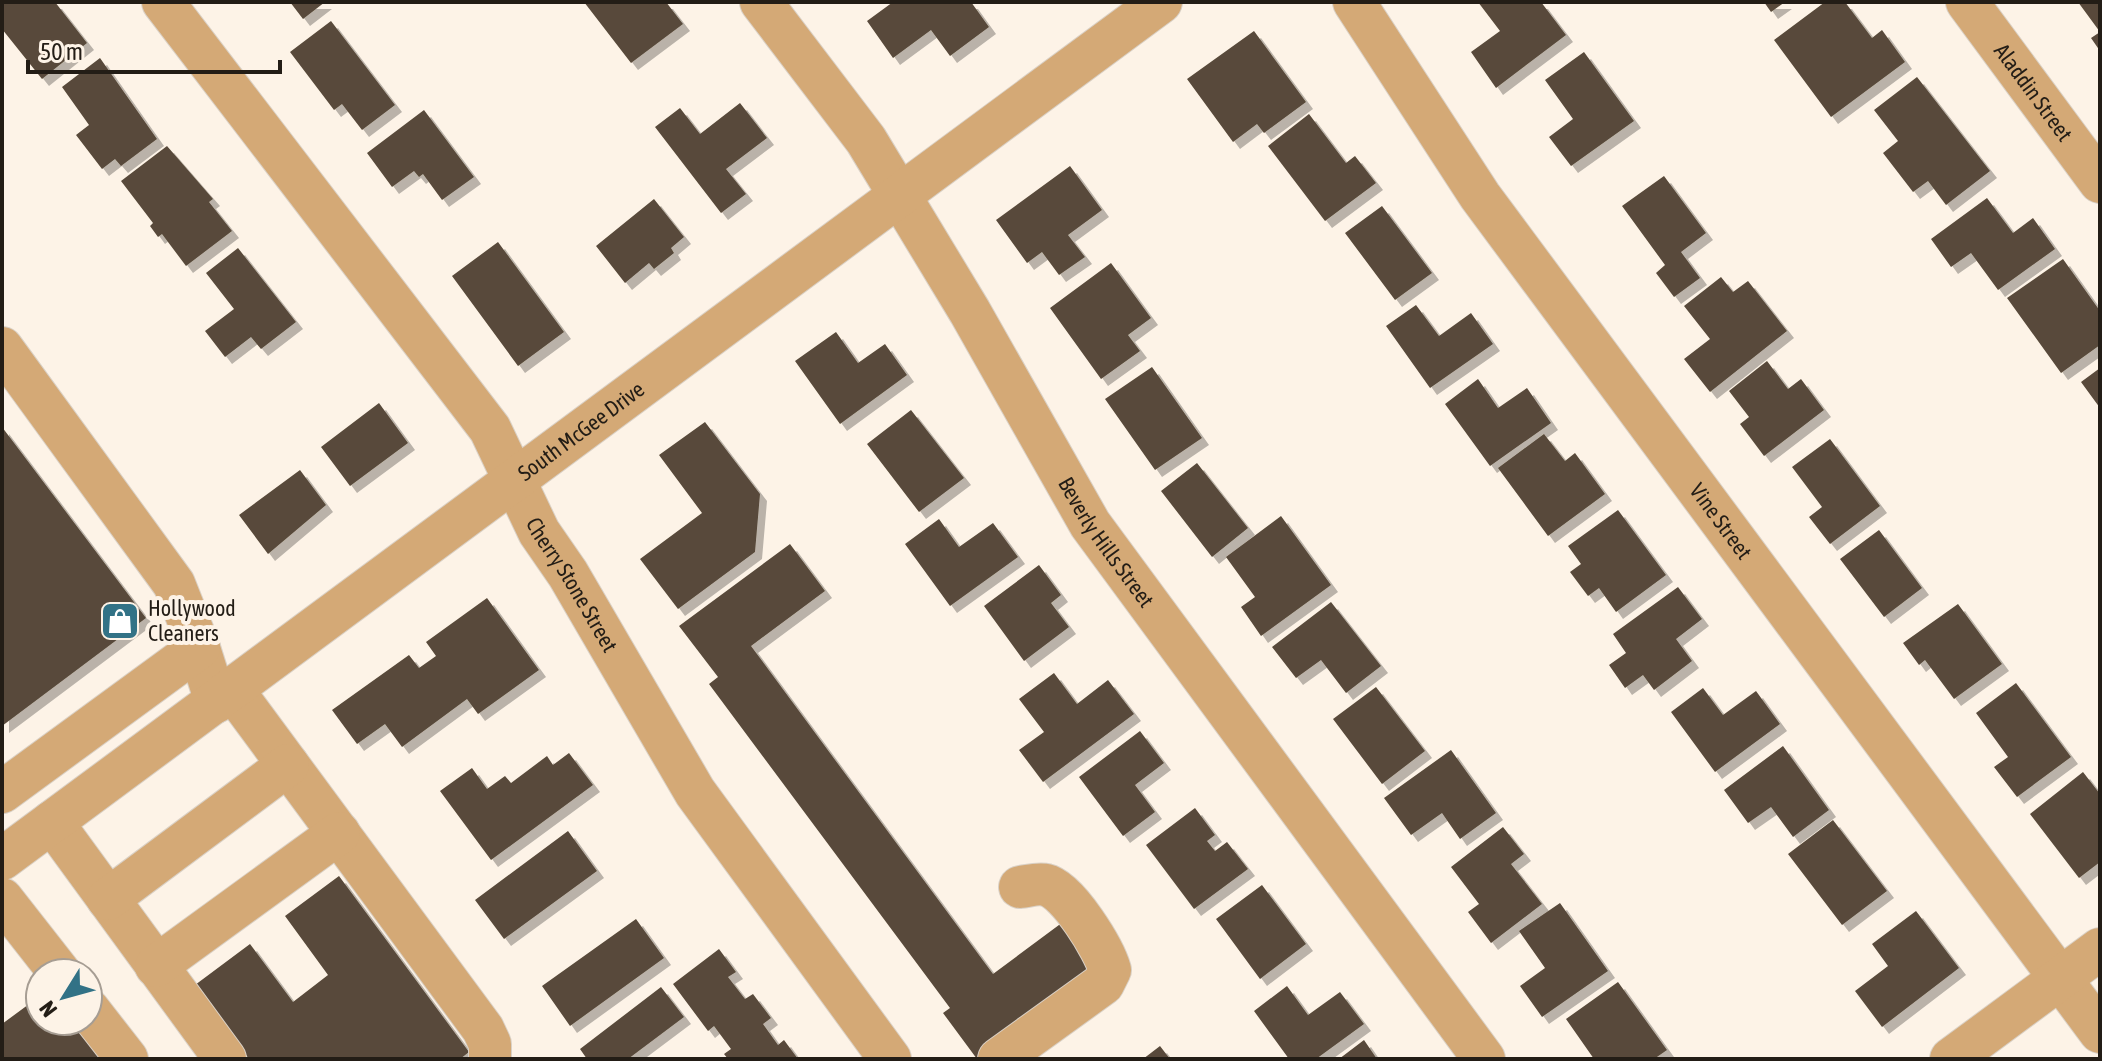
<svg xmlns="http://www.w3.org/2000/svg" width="2102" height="1061" font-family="'Asap Condensed',sans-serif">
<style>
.building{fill:#584a3a;filter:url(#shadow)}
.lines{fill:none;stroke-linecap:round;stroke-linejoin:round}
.minor-casing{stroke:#dad1c6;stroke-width:44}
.minor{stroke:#d4a976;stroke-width:42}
.labels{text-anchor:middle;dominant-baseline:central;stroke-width:8;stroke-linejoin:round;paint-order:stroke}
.street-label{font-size:22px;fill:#231d16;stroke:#fdf3e7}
.poi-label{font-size:22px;fill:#231d16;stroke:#fdf3e7;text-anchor:start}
</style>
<defs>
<filter id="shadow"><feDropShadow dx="7" dy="7" stdDeviation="0" flood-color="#0004"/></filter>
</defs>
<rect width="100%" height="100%" fill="#fdf3e7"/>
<!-- building -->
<path class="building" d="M2,2H55L87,43L42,79L2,29Z
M290,2H325L303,19Z
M584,2H666L683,24L631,63Z
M893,2H971L989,27L950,56L931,30L893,58L867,21Z
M1478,2H1541L1566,35L1496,88L1471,52L1500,31Z
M1764,2H1785L1771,12Z
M1825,2H1845L1872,38L1882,30L1905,62L1831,117L1774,40Z
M2078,2H2100V51L2091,38L2100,32Z
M331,21L395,105L362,130L342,104L334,110L290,52Z
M1254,31L1306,102L1264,133L1257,124L1233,142L1187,79Z
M1584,52L1634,121L1571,166L1549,137L1573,119L1545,80Z
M100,58L157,139L121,166L115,159L102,169L76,135L89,125L62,87Z
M1917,77L1990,171L1946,205L1928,181L1913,192L1883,153L1898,141L1874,110Z
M740,103L767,138L726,169L746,194L721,213L655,127L680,108L700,134Z
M424,110L474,177L442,200L423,174L419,177L414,171L392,187L367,153Z
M1309,114L1346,163L1355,156L1376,183L1325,221L1268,146Z
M167,146L213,199L209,202L232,231L186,266L162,234L158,237L150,226L153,223L121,181Z
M1070,166L1102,210L1068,235L1085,257L1059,275L1042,252L1027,263L996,220Z
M1664,176L1706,233L1681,252L1700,278L1674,297L1656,273L1665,265L1622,206Z
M1987,198L2013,233L2033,218L2055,249L1998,290L1971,253L1951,267L1931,239Z
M654,199L684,237L671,248L674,253L654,269L649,263L625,283L596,246Z
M1382,206L1432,273L1395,300L1345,233Z
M498,242L564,332L518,366L452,276Z
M238,248L296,322L261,349L251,337L225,357L205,331L234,309L206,273Z
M2063,259L2100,311V345L2061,373L2007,298Z
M1111,263L1151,318L1128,335L1140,351L1101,379L1050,308Z
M1721,277L1733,292L1748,281L1787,331L1710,392L1684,359L1710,339L1684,306Z
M1416,305L1439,336L1471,313L1493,344L1430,388L1386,326Z
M836,332L858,363L885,344L907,375L840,424L795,361Z
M1767,361L1788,389L1801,379L1824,410L1764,456L1740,424L1749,417L1729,391Z
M1152,367L1202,438L1155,470L1105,399Z
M2100,368V408L2081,382Z
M1478,379L1498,408L1527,388L1551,423L1490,466L1445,404Z
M379,403L408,443L350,486L321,447Z
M911,410L964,478L919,512L867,444Z
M705,422L760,494L755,552L678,609L640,559L702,513L659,455Z
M2,427L146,618L2,726Z
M1544,434L1565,461L1575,453L1605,494L1548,536L1498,468Z
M1830,439L1880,506L1830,544L1809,517L1822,507L1792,467Z
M1197,463L1248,528L1212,557L1161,491Z
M300,470L326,505L268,554L239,515Z
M1618,510L1666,575L1616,612L1599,588L1588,596L1570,572L1581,564L1568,546Z
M1281,516L1331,585L1261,636L1241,607L1255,597L1226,557Z
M939,519L959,547L993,523L1018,557L950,606L905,544Z
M1879,530L1922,588L1884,617L1840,559Z
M790,544L825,591L751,646L993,974L1063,922L1098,970L977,1059L943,1013L950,1008L709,684L718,677L679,626Z
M1039,565L1061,595L1051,603L1069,627L1024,661L984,606Z
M1678,587L1702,619L1676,639L1692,661L1654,690L1643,675L1625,688L1609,665L1626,653L1613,634Z
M487,598L539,670L478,714L467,699L402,747L385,724L357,744L332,710L409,655L419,668L436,656L426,642Z
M1331,602L1381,666L1346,693L1321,660L1296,678L1272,647Z
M1958,604L2002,664L1954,699L1925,660L1919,665L1903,643Z
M1054,673L1077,704L1108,680L1134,714L1043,782L1019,750L1044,732L1019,699Z
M2016,683L2071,757L2017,797L1994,767L2008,757L1976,713Z
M1376,687L1425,751L1382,784L1333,719Z
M1703,688L1723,715L1756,691L1780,724L1715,772L1671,712Z
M1140,731L1164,763L1135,785L1155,812L1123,836L1079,777Z
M1783,746L1829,810L1793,837L1771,807L1748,823L1724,790Z
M1451,750L1496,813L1460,839L1442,813L1411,835L1384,798Z
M569,753L593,785L491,860L440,791L472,768L487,789L505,776L511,783L547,756L553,765Z
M2083,772L2100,794V862L2079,878L2030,814Z
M1195,808L1215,835L1207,841L1215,851L1227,842L1248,869L1194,909L1146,845Z
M1833,820L1887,891L1842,925L1788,854Z
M1503,827L1524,854L1511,864L1542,904L1491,943L1468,912L1479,904L1451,867Z
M568,831L597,871L504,939L475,900Z
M339,876L469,1052L460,1059H249L195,985L250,944L293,1002L328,975L285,916Z
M1262,885L1306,944L1260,979L1216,919Z
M1560,903L1608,971L1542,1017L1520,986L1545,968L1519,931Z
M1916,911L1959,968L1882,1027L1855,991L1888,966L1872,944Z
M636,919L664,958L570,1026L542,986Z
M719,949L736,972L728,977L745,999L753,994L771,1018L763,1024L778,1045L784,1040L798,1059H728L724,1054L731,1049L714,1026L708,1031L673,984Z
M1618,982L1667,1050L1654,1059H1594L1566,1019Z
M1287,986L1308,1015L1340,992L1364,1024L1316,1059H1289L1254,1011Z
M661,987L684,1017L628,1059H587L580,1049Z
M40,996V1021H75L103,1059H2V1024Z
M1364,1040L1377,1059H1339Z
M1160,1046L1170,1059H1143Z"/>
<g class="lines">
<!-- minor casing -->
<g class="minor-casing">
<g id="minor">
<path id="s1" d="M163,2L490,429L539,532L568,574L695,792L890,1059"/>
<path id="s2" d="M761,2L866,140L970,312L1090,524L1484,1059"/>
<path id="s3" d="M1354,2L1480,196L2100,1032"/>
<path id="s4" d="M1967,2L2100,182"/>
<path d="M2,348L174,584L197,642L216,702"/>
<path d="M232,689L483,1029L490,1044V1059"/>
<path d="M2,792L199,648"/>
<path d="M52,822L225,1059"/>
<path id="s5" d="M2,859L1161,2"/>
<path d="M2,899L60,973"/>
<path d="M108,899L288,765"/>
<path d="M156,966L339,833"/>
<path d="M88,1009L127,1059"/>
<path d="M999,1059L1103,984L1110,970C1104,949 1068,890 1046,885C1039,883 1028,886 1020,887"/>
<path d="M1951,1059L2100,949"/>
</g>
</g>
<!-- minor -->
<use href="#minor" class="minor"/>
</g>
<!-- icons -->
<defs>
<g id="shop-square" transform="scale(2)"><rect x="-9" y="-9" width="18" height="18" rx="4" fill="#327286" stroke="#fdf3e7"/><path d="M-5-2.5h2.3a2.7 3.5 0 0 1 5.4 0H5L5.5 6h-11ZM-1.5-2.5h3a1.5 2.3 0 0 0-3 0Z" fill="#fff"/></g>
</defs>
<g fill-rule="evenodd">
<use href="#shop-square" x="120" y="621"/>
</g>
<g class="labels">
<!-- street labels -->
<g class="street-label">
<text stroke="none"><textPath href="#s4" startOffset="112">Aladdin Street</textPath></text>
<text stroke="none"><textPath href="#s5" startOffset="720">South McGee Drive</textPath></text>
<text stroke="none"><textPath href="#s3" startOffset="636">Vine Street</textPath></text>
<text stroke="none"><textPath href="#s2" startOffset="642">Beverly Hills Street</textPath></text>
<text stroke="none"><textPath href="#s1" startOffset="714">Cherry Stone Street</textPath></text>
</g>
<!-- poi labels -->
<g class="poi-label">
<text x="148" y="608">Hollywood<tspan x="148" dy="25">Cleaners</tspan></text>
</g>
</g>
<!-- border -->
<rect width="2102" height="1061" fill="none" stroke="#231d16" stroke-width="8"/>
<!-- north arrow -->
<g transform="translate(64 997) rotate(233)"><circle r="38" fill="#fdf3e7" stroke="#a69d93" stroke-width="2"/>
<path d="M0-6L14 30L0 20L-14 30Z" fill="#327286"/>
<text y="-12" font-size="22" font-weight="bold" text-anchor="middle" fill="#231d16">N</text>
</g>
<!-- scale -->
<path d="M28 60v12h252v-12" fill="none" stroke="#231d16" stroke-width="4"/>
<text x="40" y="60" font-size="24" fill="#231d16" stroke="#fdf3e7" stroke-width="6" paint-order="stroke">50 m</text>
</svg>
